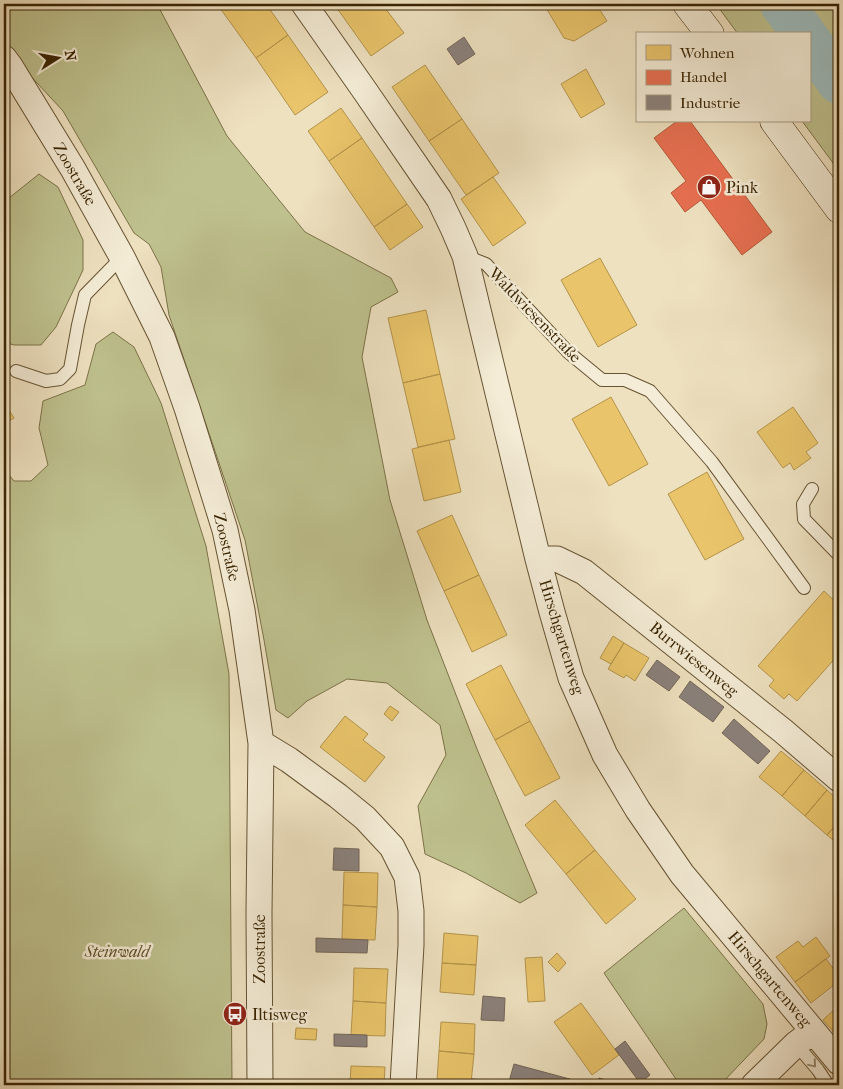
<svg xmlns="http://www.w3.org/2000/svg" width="843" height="1089" font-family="'IM FELL French Canon',serif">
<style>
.green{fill:#bec18e;stroke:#7c7248}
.homes{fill:#e9c46a;stroke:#b4944b}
.shops{fill:#e76f51;stroke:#b35839}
.industry{fill:#8a817c;stroke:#726557}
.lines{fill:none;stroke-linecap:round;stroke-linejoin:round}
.river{stroke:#9dbbbc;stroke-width:44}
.lane-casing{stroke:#665332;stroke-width:14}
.street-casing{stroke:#665332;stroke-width:27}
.secondary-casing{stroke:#392402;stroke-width:29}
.lane{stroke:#f4ecd6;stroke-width:12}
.street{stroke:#f4ecd6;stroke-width:25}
.secondary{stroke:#f4ecd6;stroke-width:28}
.oneway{stroke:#96886c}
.labels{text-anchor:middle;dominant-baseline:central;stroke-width:5;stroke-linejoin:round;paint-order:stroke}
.street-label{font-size:16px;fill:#392402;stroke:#f4ecd6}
.poi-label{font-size:16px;fill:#392402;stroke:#f4ecd6;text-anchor:start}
.park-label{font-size:16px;font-style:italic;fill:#5a4b25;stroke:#f4ecd6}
</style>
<rect width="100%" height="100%" fill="#eee1c0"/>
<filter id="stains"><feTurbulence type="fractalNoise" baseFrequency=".004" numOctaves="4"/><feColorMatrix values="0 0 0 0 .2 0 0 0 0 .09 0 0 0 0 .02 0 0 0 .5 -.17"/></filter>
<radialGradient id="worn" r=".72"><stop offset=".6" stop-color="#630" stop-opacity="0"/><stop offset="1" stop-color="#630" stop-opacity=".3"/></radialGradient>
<!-- green -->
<path class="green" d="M4,4H78L90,5L91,4H157L227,136L305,232L391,278L398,292L371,307L362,357L390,500L427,620L477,749L537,893L520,903L466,873L425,854L418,806L446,755L440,725L387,683L347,679L307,701L288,718L276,710L264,640L245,540L169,315L161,267L149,244L134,233L63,111L14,58L4,53Z
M716,4H839V171L802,121H809V34H738Z
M39,174L58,187L83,240V270L56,327L41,345H14L4,342V202Z
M113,332L134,347L161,403L206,546L229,674L232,1085H4V469L14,481H31L48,465L39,428L43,401L85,385L96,344Z
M684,908L763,1004L767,1024L764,1039L720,1085H680L604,973Z"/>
<!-- homes -->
<path class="homes" d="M217,4H266L288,35L256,58Z
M334,4H382L404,33L371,56Z
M548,4H596L607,21L574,41L564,38L545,6Z
M288,35L328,92L295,115L256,58Z
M425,65L462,119L429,141L392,87Z
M586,69L605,104L581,118L561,84Z
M341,108L362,138L329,161L308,131Z
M462,119L499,173L466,195L429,141Z
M362,138L407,204L374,227L329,161Z
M493,177L526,223L493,246L461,199Z
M407,204L423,227L390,250L374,227Z
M600,258L637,325L598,347L561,280Z
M426,310L440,374L403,383L388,318Z
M440,374L455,439L418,447L403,383Z
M611,397L648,464L609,486L572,419Z
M4,402L14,418L4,424Z
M793,407L818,443L806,452L811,458L794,470L790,463L783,468L757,432Z
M449,440L461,492L424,501L412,449Z
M707,472L744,539L705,560L668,494Z
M452,515L479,575L444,591L417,531Z
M479,575L507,635L472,652L444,591Z
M824,591L839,605V654L797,701L789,694L784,699L769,686L774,680L758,666Z
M613,636L624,643L611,664L600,658Z
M624,643L649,658L635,681L626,675L624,678L608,669Z
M501,665L530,721L495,740L466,684Z
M390,706L399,712L392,721L384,714Z
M345,716L368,734L363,740L385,757L365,782L320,747Z
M530,721L560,778L525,796L495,740Z
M781,751L804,770L782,796L759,777Z
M804,770L827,790L805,816L782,796Z
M827,790L839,801V821L827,835L805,816Z
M555,800L595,850L566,874L525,825Z
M839,821V845L827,835Z
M595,850L636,899L606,924L566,874Z
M344,872L378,873L377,907L343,905Z
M343,905L377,907L375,940L342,939Z
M444,933L478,936L476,965L442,963Z
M816,937L830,956L795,982L776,957L798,941L803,947Z
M557,953L566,963L558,972L548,962Z
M542,957L545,1001L528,1002L525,958Z
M826,959L839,976V981L811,1003L795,982Z
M442,963L476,965L474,995L440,992Z
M354,968L388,969L386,1003L353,1001Z
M353,1001L386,1003L385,1036L351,1035Z
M581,1003L619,1055L592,1075L554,1022Z
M839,1005V1038L823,1020Z
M441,1022L475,1024L474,1054L439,1051Z
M296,1028L317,1029L316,1040L295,1039Z
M439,1051L474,1054L471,1083L437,1081Z
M351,1066L385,1067L384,1085H350Z"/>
<!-- shops -->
<path class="shops" d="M677,121H690L772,232L742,255L701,200L685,212L671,193L686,181L654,138Z"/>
<!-- industry -->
<path class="industry" d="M464,37L475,54L458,65L447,49Z
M657,660L680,677L669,691L646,675Z
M690,681L724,707L713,722L679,697Z
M734,719L770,751L758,764L722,733Z
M334,848L359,849V871L333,870Z
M316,938L368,940L367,953L316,952Z
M483,996L505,998L504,1021L481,1020Z
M334,1034L367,1035V1047L334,1046Z
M625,1041L650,1075L640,1083L615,1049Z
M514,1064L592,1085H508Z
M599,1078L624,1085H597Z
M472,1079L495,1081V1085H471Z"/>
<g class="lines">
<!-- river -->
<path class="river" d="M782,4L804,34
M809,41L839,82"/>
<!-- lane casing -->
<g class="lane-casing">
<path id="lane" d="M465,256L486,264L568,352L602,380H625L650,391L712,462L804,588
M16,371L46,381L60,379L70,369L78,325L85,295L122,257
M812,489L803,504L804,519L839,555
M796,1044L818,1070L828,1085"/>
</g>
<!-- street casing -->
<g class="street-casing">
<path id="street" d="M304,4L365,91L439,199L453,228L465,256L538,559L552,612L571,678L605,755L638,810L682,874L839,1062
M4,58L10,66L73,169L122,257L162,337L187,408L225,530L242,610L261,743L259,913L260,1085
M538,559H557L584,572L783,731L839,779
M261,743L289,760L338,796L365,818L392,847L407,877L411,911V945L403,1085
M754,1085L796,1044L813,1031"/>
</g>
<!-- secondary casing -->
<g class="secondary-casing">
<path id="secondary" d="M687,4L710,34
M774,121L839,209"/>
</g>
<!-- lane -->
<use href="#lane" class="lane"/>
<!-- street -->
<use href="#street" class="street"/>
<!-- secondary -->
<use href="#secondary" class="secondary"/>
</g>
<!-- one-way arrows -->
<defs><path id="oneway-chevron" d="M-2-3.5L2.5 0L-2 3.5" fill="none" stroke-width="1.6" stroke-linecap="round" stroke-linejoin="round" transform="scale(1.25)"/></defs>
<use class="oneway" href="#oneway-chevron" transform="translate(813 1064) rotate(50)"/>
<!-- icons -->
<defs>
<g id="shop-disc" transform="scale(1.25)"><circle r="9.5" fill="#8f2418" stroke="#f4ecd6"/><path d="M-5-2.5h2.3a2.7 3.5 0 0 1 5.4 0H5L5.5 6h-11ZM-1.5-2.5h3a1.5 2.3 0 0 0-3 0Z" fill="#fff"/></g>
<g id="bus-disc" transform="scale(1.25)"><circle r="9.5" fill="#8f2418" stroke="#f4ecd6"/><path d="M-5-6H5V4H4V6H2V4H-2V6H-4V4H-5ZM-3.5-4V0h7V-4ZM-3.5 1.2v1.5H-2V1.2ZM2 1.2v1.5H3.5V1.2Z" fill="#fff"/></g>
</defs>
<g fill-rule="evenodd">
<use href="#shop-disc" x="709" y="187"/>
<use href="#bus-disc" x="235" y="1014"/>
</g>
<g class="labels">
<!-- street labels -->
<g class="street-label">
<text transform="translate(75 174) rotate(60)">Zoostraße</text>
<text transform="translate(535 315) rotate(46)">Waldwiesenstraße</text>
<text transform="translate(227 547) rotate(77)">Zoostraße</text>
<text transform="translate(562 637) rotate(73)">Hirschgartenweg</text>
<text transform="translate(694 659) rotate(39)">Burrwiesenweg</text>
<text transform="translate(259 949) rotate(-90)">Zoostraße</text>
<text transform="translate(770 979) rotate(50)">Hirschgartenweg</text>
</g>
<!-- poi labels -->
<g class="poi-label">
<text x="726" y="187">Pink</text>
<text x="252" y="1014">Iltisweg</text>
</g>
<!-- park labels -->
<g class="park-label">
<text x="117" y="951">Steinwald</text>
</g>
</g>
<!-- margin -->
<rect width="843" height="1089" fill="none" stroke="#eee1c0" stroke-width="20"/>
<rect x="5" y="5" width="833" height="1079" fill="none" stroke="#392402" stroke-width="2.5"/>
<rect x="10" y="10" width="823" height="1069" fill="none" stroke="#392402"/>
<!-- legend -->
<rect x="636" y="32" width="175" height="90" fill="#f4ecd6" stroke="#a99c81"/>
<rect x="646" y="45" width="25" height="15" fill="#e9c46a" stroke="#a99c81"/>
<text x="680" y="58" font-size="15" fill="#392402">Wohnen</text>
<rect x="646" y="70" width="25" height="15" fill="#e76f51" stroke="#a99c81"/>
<text x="680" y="82" font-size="15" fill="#392402">Handel</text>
<rect x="646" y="95" width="25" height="15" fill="#8a817c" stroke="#a99c81"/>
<text x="680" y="108" font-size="15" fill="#392402">Industrie</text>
<!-- north arrow -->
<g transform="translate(58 58) rotate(79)" stroke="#f4ecd6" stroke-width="4" paint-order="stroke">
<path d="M0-4L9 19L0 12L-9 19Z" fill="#392402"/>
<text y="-8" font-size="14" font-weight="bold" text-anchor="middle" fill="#392402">N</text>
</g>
<rect width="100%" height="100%" filter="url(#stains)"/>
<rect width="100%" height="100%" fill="url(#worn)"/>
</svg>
